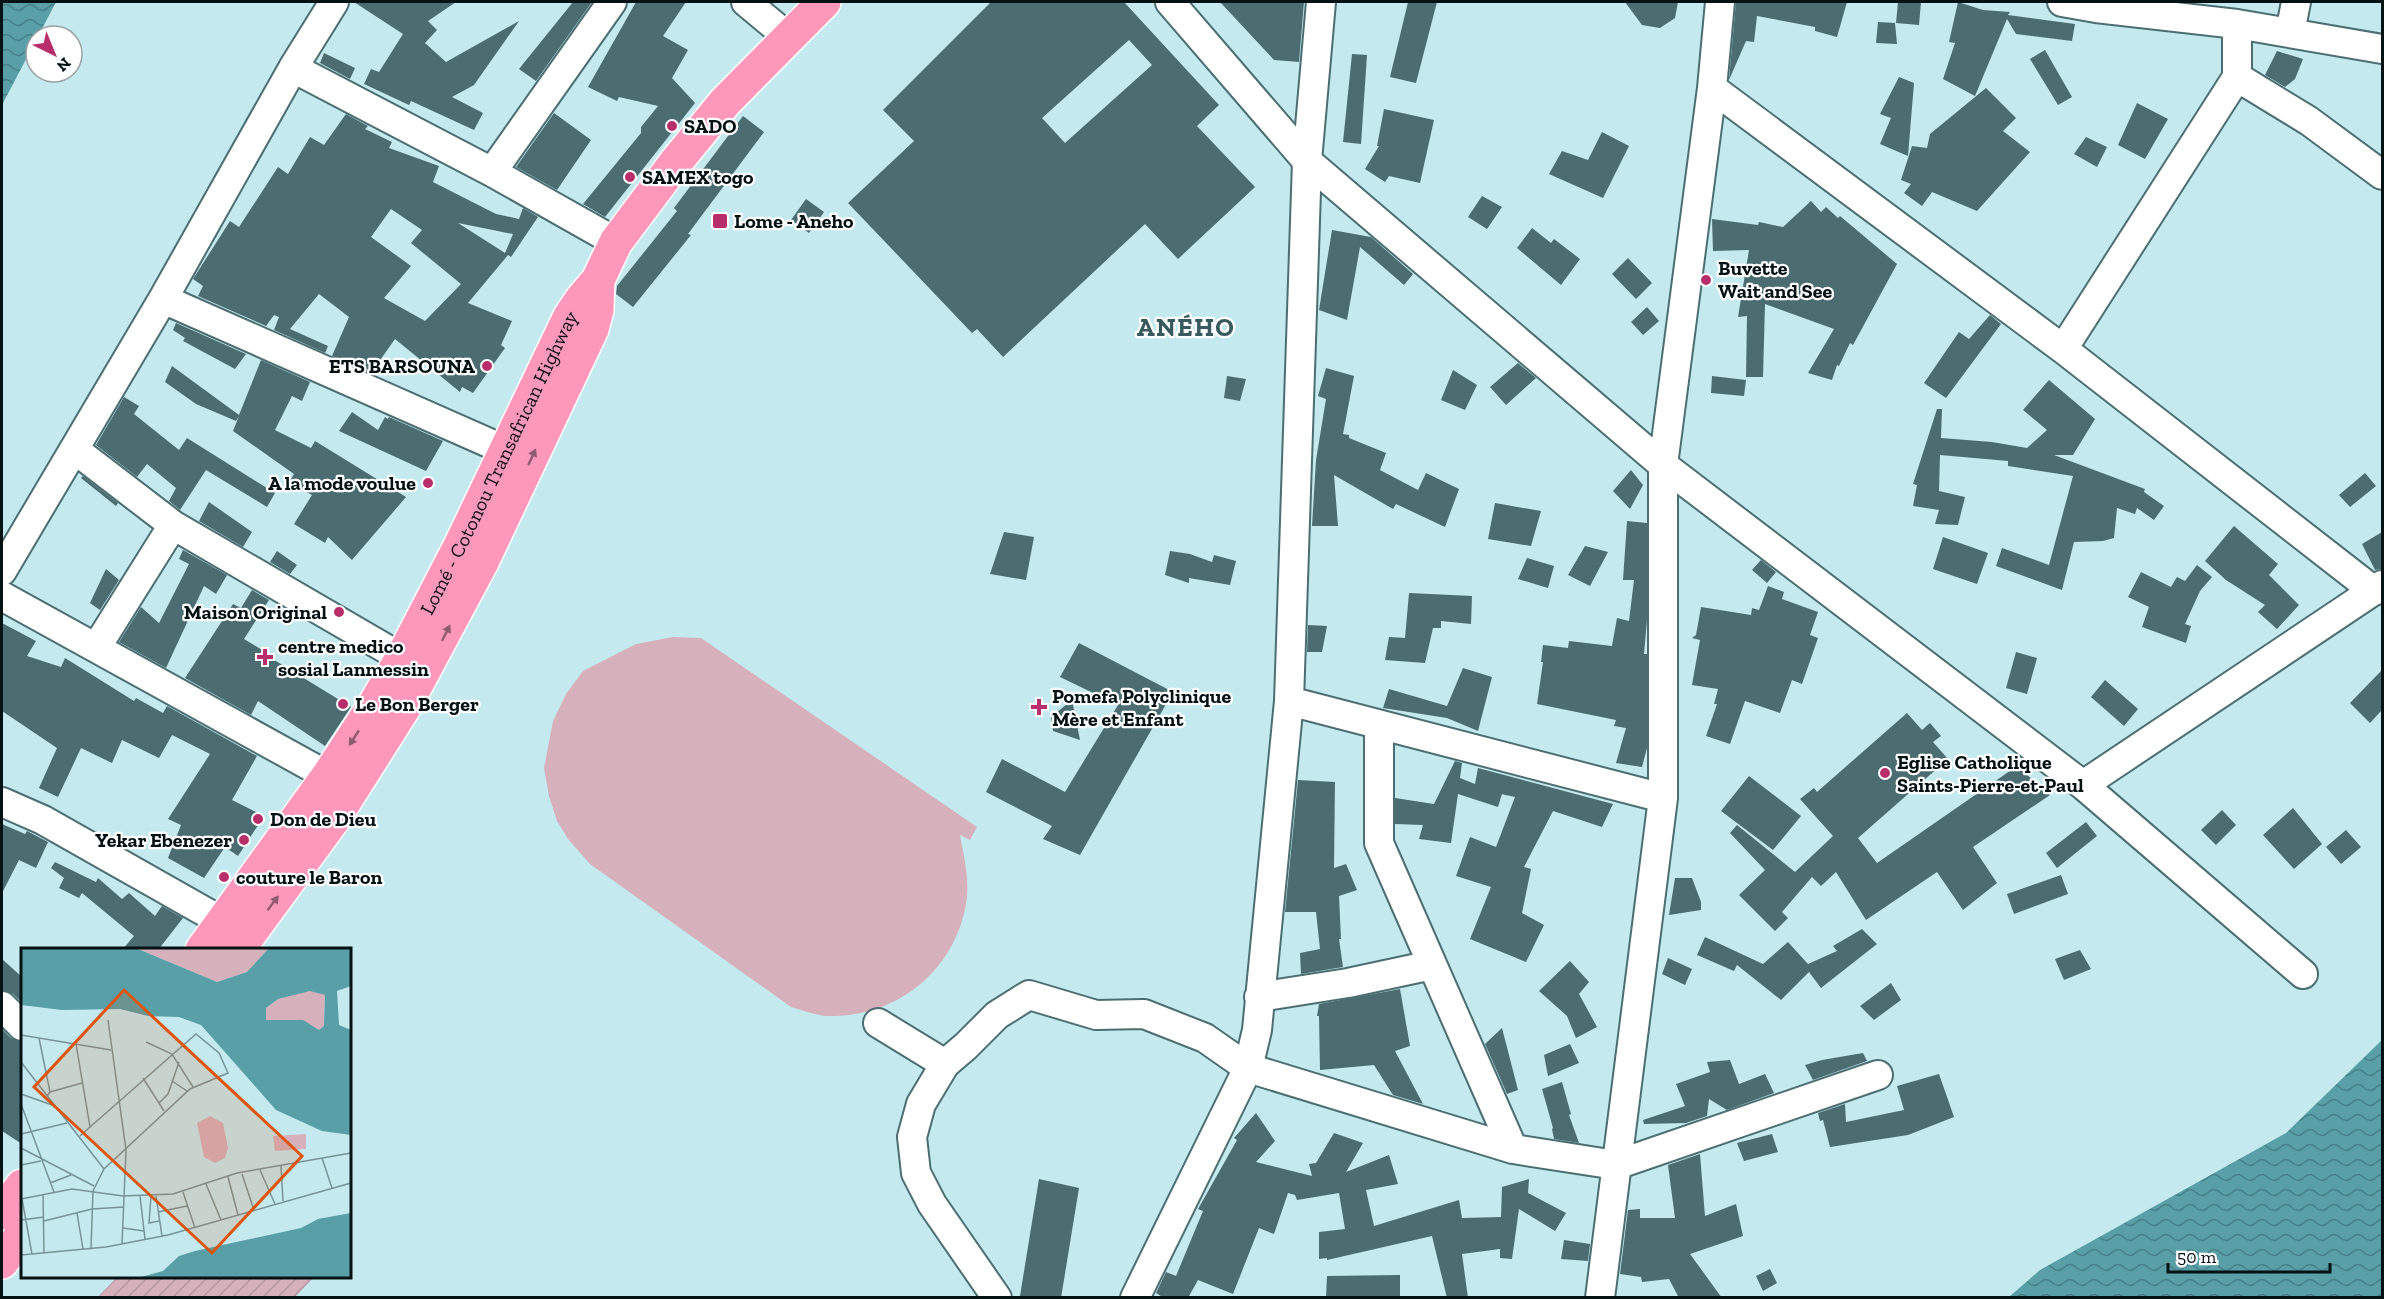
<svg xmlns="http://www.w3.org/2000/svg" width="2384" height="1299" font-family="'Zilla Slab',serif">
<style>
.park{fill:#d6b1bc}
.garden{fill:url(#garden-furrows)}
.water{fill:url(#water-waves)}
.building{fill:#4b6d71;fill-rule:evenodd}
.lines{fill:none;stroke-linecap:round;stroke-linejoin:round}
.minor-casing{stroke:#4c6e72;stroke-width:32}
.highway-casing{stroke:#fff;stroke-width:36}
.minor{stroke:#fff;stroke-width:28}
.highway{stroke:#fe98ba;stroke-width:33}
.oneway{fill:#8e5c6f}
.poi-dot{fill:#b82e6b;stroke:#fff;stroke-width:2}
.labels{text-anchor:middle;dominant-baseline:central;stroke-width:4.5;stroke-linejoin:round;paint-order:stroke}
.poi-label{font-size:20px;font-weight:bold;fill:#051214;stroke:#fff;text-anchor:start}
.street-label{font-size:20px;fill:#051214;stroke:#fff}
.district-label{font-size:26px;font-weight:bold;letter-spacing:1.5px;fill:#38595d;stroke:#fff}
.inset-road{fill:none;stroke:#789397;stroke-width:1.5}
.view{fill:#dd550c;fill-opacity:0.15;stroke:#dd550c;stroke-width:3}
.inset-edge{fill:none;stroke:#051214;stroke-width:3}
</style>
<defs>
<pattern id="garden-furrows" width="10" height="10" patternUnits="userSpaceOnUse" patternTransform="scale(1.5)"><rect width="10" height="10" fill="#d6b1bc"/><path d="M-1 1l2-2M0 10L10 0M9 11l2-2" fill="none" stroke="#b697a1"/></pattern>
<pattern id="water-waves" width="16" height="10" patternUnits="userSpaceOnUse" patternTransform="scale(1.5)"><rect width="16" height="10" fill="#589fa7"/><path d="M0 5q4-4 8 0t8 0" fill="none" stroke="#478087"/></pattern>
</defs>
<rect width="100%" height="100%" fill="#c4e9ee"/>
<!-- park -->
<path class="park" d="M673,637L701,638L977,827L970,840L960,835C964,856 970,882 966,904C954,972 896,1018 826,1016C815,1015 802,1010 791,1007L590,864L568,839L557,821L549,796L544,768L553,721L566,694L583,671L636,644Z"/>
<!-- garden -->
<path class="garden" d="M118,1276H314V1277L295,1297H98Z"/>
<!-- water -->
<path class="water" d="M2,2H56L2,105Z
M2382,1040V1297H2009L2040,1270L2286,1133Z"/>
<!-- building -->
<path class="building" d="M354,2H456L428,21L437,30L425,43L446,62L519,21L474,85L452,97L483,113L474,130L411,101L409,105L364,84L371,69L379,72L403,34Z
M573,2H592L536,81L519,69Z
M636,2H686L663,36L688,50L672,78L695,103L605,217L583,204L641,133V127L658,106L619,97L617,101L588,87Z
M991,2H1124L1219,105L1197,126L1255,187L1178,259L1145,224L1003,357L977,329L972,333L848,203L914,141L883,110ZM1129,40L1152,65L1065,143L1042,118Z
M1220,2H1304L1299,62L1274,60Z
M1408,2H1437L1416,83L1390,77Z
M1625,2H1678L1675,18L1660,28L1642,25Z
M1736,2H1847L1837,37L1815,31V27L1757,16L1754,42L1746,41L1729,80Z
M1898,2H1921L1919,25L1896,23Z
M1958,2L1983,10L2010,12L2008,15L2075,24L2072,41L2016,34L2007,19L1975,96L1943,79L1955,43L1949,42Z
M1878,22L1895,23L1897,44L1876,43Z
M2045,50L2072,97L2058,105L2030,59Z
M2277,51L2303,59L2295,79L2285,87L2265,75Z
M324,53L355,68L350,79L320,63Z
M1352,54L1367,55L1361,144L1343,142Z
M1899,77L1914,83L1908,156L1880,144L1891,118L1880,114Z
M1986,88L2016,118L2003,131L2030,152L1977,211L1932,192L1922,206L1904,193L1911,184L1901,180L1912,146L1927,148L1930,134Z
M2137,103L2168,119L2145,159L2118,145Z
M1384,109L1434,120L1420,183L1389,176L1385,182L1365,169L1379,146H1377Z
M554,113L591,140L557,190L516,167Z
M346,114L368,126L365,129L392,142L389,148L439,166L433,182L496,214L519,219L523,208L538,217L511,257L508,255L468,303L512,321L501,345L505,348L473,393L462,387L460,392L395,339L371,373L332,356L349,317L319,294L290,329L328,346L325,353L274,330L279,317L274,315L266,326L198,296L203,286L193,279L230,221L239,227L278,167L288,174L310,137L324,145ZM391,209L422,230L411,243L461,284L425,321L384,298L411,266L371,237ZM458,223L513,234L505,253Z
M743,116L764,132L688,234L691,235L633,307L616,294L617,286L677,211L674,208Z
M1602,132L1629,146L1603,198L1549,174L1562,151L1588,160Z
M2086,137L2107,147L2097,167L2074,154Z
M1482,196L1502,207L1487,229L1468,217Z
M806,199L824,212L809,233L791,220Z
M1811,201L1821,212L1826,207L1838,218L1840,216L1897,264L1853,345L1850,343L1839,366L1837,365L1832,380L1808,373L1834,329L1765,304L1763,377H1746L1747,316L1738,317L1749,250L1713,251L1712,219L1758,225L1759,222L1783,227Z
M1532,228L1551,243L1554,239L1580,259L1561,285L1517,248Z
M1332,230L1371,237L1413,274L1404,285L1360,247L1347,320L1319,310Z
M1628,258L1652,283L1636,299L1612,274Z
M1647,307L1659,321L1643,335L1631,322Z
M1990,315L2001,324L1946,398L1924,383L1959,332L1969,339Z
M176,323L246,354L235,369L183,341L185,338L173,330Z
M261,360L310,382L302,401L292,396L275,430L311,448L315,441L406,497L352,560L328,537L325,543L294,524L312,495L289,482L294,474L233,431L239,416L236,421L196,404L165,382L172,366L239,415Z
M1518,363L1536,378L1506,405L1490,387Z
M1326,368L1354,376L1343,434L1349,435V438L1386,453L1380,470L1418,490L1426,473L1459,489L1445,527L1396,504L1393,509L1334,475L1338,526H1312L1316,460L1326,399L1318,396Z
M1453,370L1477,385L1465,410L1441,400Z
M1227,376L1246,379L1240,401L1224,398Z
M1712,376L1746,380L1744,396L1711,393Z
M2049,380L2095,419L2073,455H2054L2145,489L2144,492L2164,506L2154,520L2137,508L2135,514L2117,508L2114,538L2103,541L2074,542L2062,590L1996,566L2002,548L2049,565L2073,476L2008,466V461L1940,455L1939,491L1965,497L1958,525L1935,524L1939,510L1913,506L1917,485L1913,484L1937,409H1942L1941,438L1992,442L2027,448L2047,430L2023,410Z
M124,397L139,406L134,414L179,450L187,438L275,493L267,507L206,470L180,510L169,501L176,488L147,464L137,477L96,445Z
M352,412L378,430L385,417L388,419L389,417L443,441L426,471L339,431Z
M1631,470L1643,485L1630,509L1613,491Z
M2365,473L2376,486L2350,507L2339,495Z
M83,476L118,503L116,506L81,478Z
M209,502L252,532L243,547L199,521Z
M1495,503L1541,511L1531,546L1488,539Z
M1627,521L1647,523V620L1644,654H1647V748L1642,767L1616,763L1626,728L1614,726L1616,720L1537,704L1543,662H1541L1543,645L1568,648L1569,641L1612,646L1617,618L1629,621L1634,580H1623Z
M2234,526L2278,564L2269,575L2299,605L2277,629L2258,612L2265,605L2226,580L2205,561Z
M1004,532L1034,537L1026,580L990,574Z
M2382,532V569L2375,570L2362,544Z
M1943,537L1988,553L1977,584L1933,569Z
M1585,546L1608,552L1590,586L1568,575Z
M183,550L227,575L216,594L204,586L166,668L119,642L141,607L159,623L189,564L179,559Z
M277,551L297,565L290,574L270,562Z
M1170,551L1190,554L1212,562L1214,555L1236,561L1230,585L1189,578V583L1165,575Z
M1527,558L1554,566L1548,588L1518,579Z
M1761,560L1776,572L1767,583L1752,570Z
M2197,565L2212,577L2200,591L2185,624L2191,626L2186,643L2142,627L2149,607L2128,597L2141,572L2171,587L2177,577L2185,581Z
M106,569L119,580L100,610L90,603Z
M1768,586L1784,592L1782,599L1818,612L1810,635L1818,638L1802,684L1792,680L1780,713L1745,701L1730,744L1706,736L1717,704H1714L1718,689L1692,685L1700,640L1692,638L1696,635L1701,607L1751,615L1752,608L1759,610Z
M252,590L269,600L244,639L272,656L271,658L351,707L325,746L258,701L251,715L185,678L233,604L241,608Z
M1409,593L1472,596L1471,624L1441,621V628H1433L1425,663L1385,660L1389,637L1405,638Z
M2,623L36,641L27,656L61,667L65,658L134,701L136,698L163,713L167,706L257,756L232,800L264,816L238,856L225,847L204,878L168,858L181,825L168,819L210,754L172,735L159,758L122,740L112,763L81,748L58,797L39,788L57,748L2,711Z
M1308,625L1327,626L1322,652H1307Z
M1079,643L1173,692L1080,855L1043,839L1052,826L986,792L1002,759L1065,792L1118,705L1060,677Z
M2016,652L2037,658L2027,694L2006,688Z
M1463,668L1492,677L1478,731L1447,718L1383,708L1389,689L1447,706Z
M2382,670V710L2370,723L2350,703Z
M2105,680L2138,709L2124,726L2091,697Z
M1072,700L1080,740L1053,731L1051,717Z
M1907,713L1922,730L1930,723L1941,736L1933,742L1948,759L1858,838L1877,863L2017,766L2050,795L1973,847L1997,883L1963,910L1937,872L1866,920L1836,872L1821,886L1812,877L1782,912L1788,918L1775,931L1739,895L1765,870L1730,833L1737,825L1795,872L1833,836L1800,799L1814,788L1817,792Z
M1455,761L1462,763L1460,778L1475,784L1478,768L1613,804L1602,827L1553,811L1524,867L1531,869L1522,913L1544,925L1526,962L1470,939L1491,887L1456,876L1470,837L1496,847L1515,797L1501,794H1502L1498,807L1458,794L1451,843L1419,839L1423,825L1395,824V798L1434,804Z
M1749,776L1801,816L1773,850L1721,811Z
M1298,780L1335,782L1334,868L1346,864L1357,890L1339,896L1341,939H1339L1343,967L1301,974L1300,953L1320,949L1316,912H1285Z
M2293,808L2322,844L2294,869L2263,835Z
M2222,810L2236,825L2216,845L2201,830Z
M2086,822L2097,836L2057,868L2046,853Z
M2,824L25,834L27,831L48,842L36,868L19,860L2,893Z
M2346,830L2361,847L2341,864L2326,847Z
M55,862L96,882L98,878L122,899L129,893L155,916L162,906L183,918L158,950H122L134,936L82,893L79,898L59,888L64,878L51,868Z
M2061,875L2068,894L2014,914L2007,894Z
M1675,878H1692L1701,902V910L1669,915Z
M1862,929L1877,944L1821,988L1809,972L1781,1000L1737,965L1734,971L1697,955L1705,937L1763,964L1788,942L1808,964L1837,951L1833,946Z
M2080,950L2091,969L2064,980L2055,959Z
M1668,958L1692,969L1685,985L1662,974Z
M2,959L22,977V1003L13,994L2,990Z
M1570,961L1589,982L1579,994L1597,1027L1576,1038L1567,1016L1539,991Z
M1891,983L1901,1000L1874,1020L1860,1006Z
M1400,989L1410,1046L1395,1051L1423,1104L1393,1095L1374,1065L1320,1070L1319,1016H1317L1319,1004Z
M1502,1028L1518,1090L1507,1094L1485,1044Z
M2,1029L11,1038L22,1042V1144L2,1131Z
M1570,1044L1579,1063L1548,1076L1544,1055Z
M1863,1053L1867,1061L1813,1080L1805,1065L1822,1060Z
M1730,1060L1739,1084L1765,1074L1774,1093L1727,1110L1709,1099L1707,1116L1686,1123L1644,1124L1643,1120L1685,1106L1676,1084L1710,1072L1707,1062Z
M1939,1074L1954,1117L1908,1135L1830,1147L1823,1120L1820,1121L1818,1113L1845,1104L1846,1122L1904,1110L1897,1086Z
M1562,1082L1571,1114L1569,1115L1579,1143L1554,1139L1552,1129L1553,1128L1542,1089Z
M1256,1113L1275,1141L1256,1162L1312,1176L1309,1164L1316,1163L1334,1133L1363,1143L1346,1172L1389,1155L1398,1184L1366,1190L1374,1226L1459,1200L1462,1218L1501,1217L1502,1187L1529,1179L1528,1193L1566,1213L1555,1231L1519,1209L1512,1259L1500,1258V1249L1462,1254L1468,1298H1447L1432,1236L1327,1260V1258L1319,1259V1232L1345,1229L1339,1193L1297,1200L1295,1195L1288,1193L1274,1234L1259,1228L1233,1294L1198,1280L1188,1298H1164L1156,1293L1166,1272L1176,1276L1203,1211L1198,1209L1237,1140L1234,1138Z
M1772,1134L1778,1152L1744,1161L1737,1143Z
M1700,1154L1705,1216L1736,1204L1743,1236L1690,1254L1722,1298H1679L1669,1279L1642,1282L1641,1277L1620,1274L1628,1210L1640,1209V1218H1675L1668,1165Z
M1039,1179L1079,1188L1061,1298L1020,1296Z
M1564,1240L1590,1244L1588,1261L1561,1259Z
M1770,1269L1777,1283L1763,1291L1756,1276Z
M1400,1275V1298H1326L1327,1276Z"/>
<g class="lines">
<!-- minor casing -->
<g class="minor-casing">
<path id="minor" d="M746,2L788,37
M1170,2L1307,161L1663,465L2083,785L2303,974
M1720,2L1712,88L2063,349L2374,591
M2062,2L2096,8L2237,24L2382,49
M2237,24V77L2309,121L2382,175
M2290,33L2296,2
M293,68L492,172L616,242
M492,172L612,2
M163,299L505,450
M2063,349L2237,77
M74,449L173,525L402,658
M2,571L163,299L293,68L334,2
M2,596L328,776
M96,648L173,525
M1289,701L1663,798
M1379,725V843L1513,1149
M2083,785L2382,585
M2,802L43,820L223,922
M1259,997L1348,983L1432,965
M2,1006L22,1026
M878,1023L945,1064
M997,1298L932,1204L916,1173L912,1137L921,1104L945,1064L966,1046L997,1015L1029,995L1096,1015L1144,1014L1205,1038L1248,1068L1513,1149L1616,1165L1878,1075
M1135,1298L1248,1068L1257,1030L1289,701L1307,161L1321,2
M1600,1298L1663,798V465L1712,88"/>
</g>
<!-- highway casing -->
<g class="highway-casing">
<g id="highway">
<path id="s1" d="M202,950L328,776L373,707L402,658L461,544L569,318L581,300L598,280L616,242L676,162L725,102L824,2"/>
<path d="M238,950L333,820L405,706L482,562L592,329L597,310L598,280"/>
<path d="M2,1213L22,1186"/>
<path d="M2,1262L22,1234"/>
</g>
</g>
<!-- minor -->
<use href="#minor" class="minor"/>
<!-- highway -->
<use href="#highway" class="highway"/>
</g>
<!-- one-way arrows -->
<defs><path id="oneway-solid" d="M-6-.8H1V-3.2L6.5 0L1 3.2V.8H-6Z" transform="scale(1.5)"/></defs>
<g class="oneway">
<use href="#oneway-solid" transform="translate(532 457) rotate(-65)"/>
<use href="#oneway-solid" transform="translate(446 633) rotate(-63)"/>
<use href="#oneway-solid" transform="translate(354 738) rotate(123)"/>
<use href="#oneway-solid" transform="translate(273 903) rotate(-53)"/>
</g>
<!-- markers -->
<g class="poi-dot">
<circle cx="672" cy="126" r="6"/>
<circle cx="630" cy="177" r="6"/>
<rect x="712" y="213" width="16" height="16" rx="3"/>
<circle cx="1706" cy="280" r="6"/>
<circle cx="487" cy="366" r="6"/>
<circle cx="428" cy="483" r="6"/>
<circle cx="339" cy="612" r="6"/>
<path d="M262 648h6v6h6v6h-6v6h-6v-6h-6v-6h6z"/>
<circle cx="343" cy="704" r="6"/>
<path d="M1036 698h6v6h6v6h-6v6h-6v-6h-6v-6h6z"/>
<circle cx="1885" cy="773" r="6"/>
<circle cx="258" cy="819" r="6"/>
<circle cx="244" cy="840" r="6"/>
<circle cx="224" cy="877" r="6"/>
</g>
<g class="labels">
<!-- poi labels -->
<g class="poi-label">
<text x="684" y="126">SADO</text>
<text x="642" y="177">SAMEX togo</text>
<text x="734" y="221">Lome - Aneho</text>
<text x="1718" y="268">Buvette<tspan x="1718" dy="23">Wait and See</tspan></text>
<text x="475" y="366" text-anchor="end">ETS BARSOUNA</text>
<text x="416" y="483" text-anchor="end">A la mode voulue</text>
<text x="327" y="612" text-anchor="end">Maison Original</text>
<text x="278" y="646">centre medico<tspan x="278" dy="23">sosial Lanmessin</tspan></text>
<text x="1052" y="696">Pomefa Polyclinique<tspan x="1052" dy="23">Mère et Enfant</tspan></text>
<text x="355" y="704">Le Bon Berger</text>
<text x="1897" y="762">Eglise Catholique<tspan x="1897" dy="23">Saints-Pierre-et-Paul</tspan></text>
<text x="270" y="819">Don de Dieu</text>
<text x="232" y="840" text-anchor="end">Yekar Ebenezer</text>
<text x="236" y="877">couture le Baron</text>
</g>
<!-- street labels -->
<g class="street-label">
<text stroke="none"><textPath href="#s1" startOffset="572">Lomé - Cotonou Transafrican Highway</textPath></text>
</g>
<!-- district labels -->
<g class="district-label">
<text x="1186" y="327">ANÉHO</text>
</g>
</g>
<!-- overview -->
<g transform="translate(21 948)">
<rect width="330" height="330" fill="#c4e9ee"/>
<path d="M117,1H247L226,24L196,34ZM289,42L304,47L303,78L298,82L282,73L245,72V60L257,51Z" fill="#d6b1bc"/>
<path d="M189,168L202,175L207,200L204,210L194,215L183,209L176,175Z" fill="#d6b1bc"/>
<path d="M285,186V201L254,203L252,188Z" fill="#d6b1bc"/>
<path d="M0,1H117L196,34L226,24L247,1H330V38L316,43L318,77L330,82V187L301,183L255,162L180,77L158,69L127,68L99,61L41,62L0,57ZM289,43L304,47L303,78L298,82L282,72H245V60L257,51ZM330,265V329H120L142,323L158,308L174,303L280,280L297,271Z" fill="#589fa7" fill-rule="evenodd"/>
<path class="inset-road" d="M87,72L105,202L101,296M0,87L90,102M18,90L29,144L26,148M125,94L151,106L172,139M55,96L69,179L59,188M0,114L83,221M122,130L143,163M151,133L166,143M29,144L61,135M0,146L34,158M138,155L147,146L158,114M0,156L33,244M69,179L175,86L198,105L207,125L169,141L83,221L72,243L70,300M0,186L46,175M0,200L73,238M301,210L311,240M0,217L20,213M260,218L262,253M239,222L254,256M221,226L233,262M207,229L217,267M29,235L50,227M185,236L200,272M162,244L174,280M22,246L23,305M119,248L124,291M130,248L128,275L138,273M135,248L141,288M0,251L51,241L102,248L152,246L216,225L330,205M1,251L11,306M137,264L166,258M56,265L62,301M0,272L23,269M23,273L71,261L103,259M102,280L123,283M0,307L85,299L147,287L330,235"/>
<path class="view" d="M103,42L281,208L191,305L13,139Z"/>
<rect width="330" height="330" class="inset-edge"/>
</g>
<!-- border -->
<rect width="2384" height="1299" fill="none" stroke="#051214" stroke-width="6"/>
<!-- north arrow -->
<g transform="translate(54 54) rotate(137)"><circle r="28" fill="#ffffff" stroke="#9ba0a1" stroke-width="1.5"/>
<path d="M0-4.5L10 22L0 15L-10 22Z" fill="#b82e6b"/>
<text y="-9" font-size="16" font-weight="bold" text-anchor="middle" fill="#051214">N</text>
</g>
<!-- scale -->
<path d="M2168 1263v9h162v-9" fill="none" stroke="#051214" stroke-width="3"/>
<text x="2177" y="1263" font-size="18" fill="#051214" stroke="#ffffff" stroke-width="4.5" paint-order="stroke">50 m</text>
</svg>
